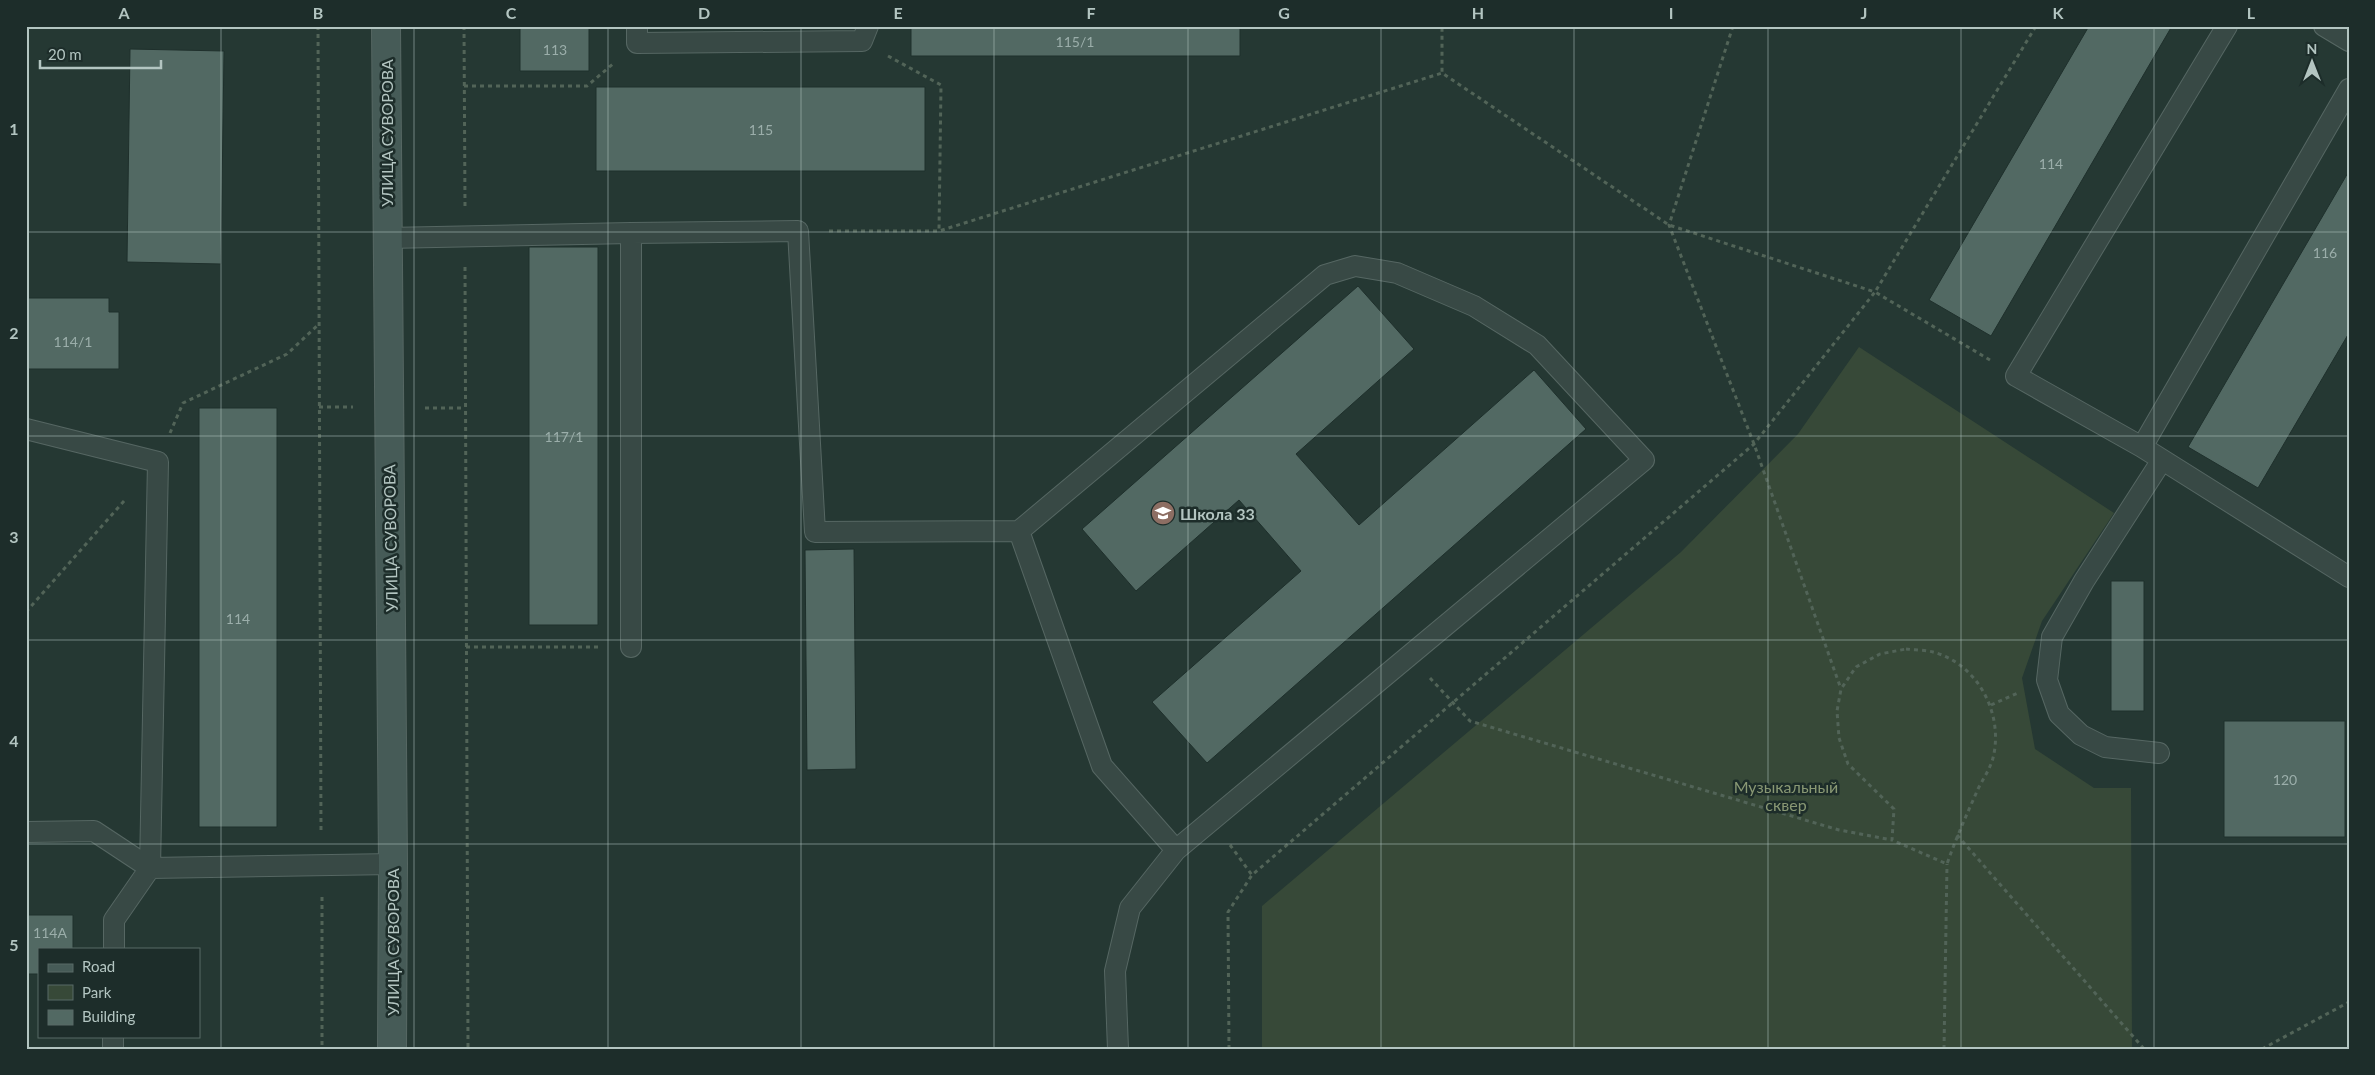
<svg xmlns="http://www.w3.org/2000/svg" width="2375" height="1075" font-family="Lato,sans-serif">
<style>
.green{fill:#374938}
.building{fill:#526963;stroke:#1f302c}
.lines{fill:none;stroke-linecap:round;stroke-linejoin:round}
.lane-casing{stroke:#566763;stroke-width:22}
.secondary-casing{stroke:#566763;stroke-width:30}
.path{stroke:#526458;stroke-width:3;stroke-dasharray:4 4;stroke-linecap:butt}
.lane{stroke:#384945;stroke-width:20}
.secondary{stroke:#465b57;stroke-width:28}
.grid{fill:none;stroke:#b3c5c1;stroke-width:1;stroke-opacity:0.55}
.labels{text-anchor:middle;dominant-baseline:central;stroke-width:5;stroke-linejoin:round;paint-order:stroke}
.number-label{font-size:14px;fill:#9baeaa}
.street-label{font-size:16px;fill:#b3c5c1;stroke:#1d2d2a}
.poi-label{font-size:16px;font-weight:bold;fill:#b3c5c1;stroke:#1d2d2a;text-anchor:start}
.park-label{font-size:16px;fill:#899874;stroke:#1d2d2a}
.neatline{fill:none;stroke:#b3c5c1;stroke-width:2}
.grid-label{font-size:16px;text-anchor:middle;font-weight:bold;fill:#b3c5c1}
</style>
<rect width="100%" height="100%" fill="#253833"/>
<!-- green -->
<path class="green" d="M1859,347L2114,513L2042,621L2022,678L2035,749L2094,788H2131L2132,1049H1262V906L1681,552L1798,434Z"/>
<!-- building -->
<path class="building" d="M520,26H589V71H520Z
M911,26H1240V56H911Z
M2089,26H2172L1991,336L1929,300Z
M130,49L224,51L221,264L127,262Z
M596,87H925V171H596Z
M2349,171V333L2258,488L2188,447Z
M529,247H598V625H529Z
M1358,286L1414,349L1296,454L1359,525L1534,370L1586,429L1207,763L1152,702L1301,571L1239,500L1136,591L1082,529Z
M26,298H109V312H119V369H26Z
M199,408H277V827H199Z
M854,549L856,769L807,770L805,550Z
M2111,581H2144V711H2111Z
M2224,721H2345V837H2224Z
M26,915H73V949H39V974H26Z"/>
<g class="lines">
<!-- lane casing -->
<g class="lane-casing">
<path id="lane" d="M637,26V43L862,41L868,26
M2227,26L2016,376L2142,447L2349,577
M2324,26L2349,41
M631,233L798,231L815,532L1019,531L1102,766L1176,850
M387,238L631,233V647
M26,429L158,462L150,868L393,864
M2142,447L2349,89
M1019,531L1325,275L1355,266L1397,273L1474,306L1537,345L1644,460L1176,850L1130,908L1115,971L1118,1049
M2159,753L2105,747L2081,735L2059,714L2047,680L2052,637L2084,581L2162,460
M26,832L94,831L150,868L114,920V949
M113,1049V1036"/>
</g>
<!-- secondary casing -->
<g class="secondary-casing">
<path id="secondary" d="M386,26L393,864L392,1049"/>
</g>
<!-- path -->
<path class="path" d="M318,26L321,833
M464,26L465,206
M1733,26L1669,225L1754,444L1841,689
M888,56L941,85L939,231
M464,86H587L614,63
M829,231H939L1442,73
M465,267L468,1049
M1990,360L1875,292L2036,26
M319,407H353
M425,408H465
M170,433L183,403L287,354L319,324
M26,612L125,500
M466,647H601
M1906,649C1915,650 1925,650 1933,652C1978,664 2004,714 1993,758C1990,769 1983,779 1978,789C1967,814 1956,838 1947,864L1892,840L1894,809L1848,764L1839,738L1837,711L1841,689L1856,667L1880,654Z
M1430,678L1470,721L1839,830L1892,840
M1991,705L2020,692
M1957,835L2144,1049
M1230,845L1252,875
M322,897V1049
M1229,1049L1228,912L1252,875L1754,444L1875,292L1669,225L1442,73V26
M1944,1049L1947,864
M2262,1049L2349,1002"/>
<!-- lane -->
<use href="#lane" class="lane"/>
<!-- secondary -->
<use href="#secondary" class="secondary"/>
</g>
<!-- grid -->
<path class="grid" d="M221,26V1049M414,26V1049M608,26V1049M801,26V1049M994,26V1049M1188,26V1049M1381,26V1049M1574,26V1049M1768,26V1049M1961,26V1049M2154,26V1049M26,232H2349M26,436H2349M26,640H2349M26,844H2349"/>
<!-- icons -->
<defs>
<g id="school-disc" transform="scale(1.25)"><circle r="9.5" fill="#8d6e63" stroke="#1d2d2a"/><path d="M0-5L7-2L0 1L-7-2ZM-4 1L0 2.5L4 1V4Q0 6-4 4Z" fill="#fff"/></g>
</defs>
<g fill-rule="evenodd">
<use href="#school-disc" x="1163" y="513"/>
</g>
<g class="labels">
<!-- number labels -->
<g class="number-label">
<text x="1075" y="41">115/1</text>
<text x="555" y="49">113</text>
<text x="761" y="129">115</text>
<text x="2051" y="163">114</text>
<text x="2325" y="252">116</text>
<text x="73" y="341">114/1</text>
<text x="564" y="436">117/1</text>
<text x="238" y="618">114</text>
<text x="2285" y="779">120</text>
<text x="50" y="932">114А</text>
</g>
<!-- street labels -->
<g class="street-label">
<text transform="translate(386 133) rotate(-90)">УЛИЦА СУВОРОВА</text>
<text transform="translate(390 538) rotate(-91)">УЛИЦА СУВОРОВА</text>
<text transform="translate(392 942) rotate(-90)">УЛИЦА СУВОРОВА</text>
</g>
<!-- poi labels -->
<g class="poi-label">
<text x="1180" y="513">Школа 33</text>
</g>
<!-- park labels -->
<g class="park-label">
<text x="1786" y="786">Музыкальный<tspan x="1786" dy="18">сквер</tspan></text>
</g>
</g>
<!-- border -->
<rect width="2375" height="1075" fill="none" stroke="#1d2d2a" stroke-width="55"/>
<!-- legend -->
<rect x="38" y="948" width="162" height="90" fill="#1d2d2a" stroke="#596a66"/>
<rect x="48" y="964" width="25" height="8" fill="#465b57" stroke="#596a66"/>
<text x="82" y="972" font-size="15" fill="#b3c5c1">Road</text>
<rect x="48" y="985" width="25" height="15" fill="#374938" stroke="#596a66"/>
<text x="82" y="998" font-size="15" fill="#b3c5c1">Park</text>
<rect x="48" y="1010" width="25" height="15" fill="#526963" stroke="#596a66"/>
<text x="82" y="1022" font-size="15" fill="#b3c5c1">Building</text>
<!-- north arrow -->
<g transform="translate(2312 62)" stroke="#1d2d2a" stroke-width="4" paint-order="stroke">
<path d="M0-4L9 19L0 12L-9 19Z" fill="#b3c5c1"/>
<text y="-8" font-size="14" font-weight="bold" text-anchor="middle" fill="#b3c5c1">N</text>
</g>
<!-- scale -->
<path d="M40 60v8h121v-8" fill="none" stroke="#b3c5c1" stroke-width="2.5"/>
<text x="48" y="60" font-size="15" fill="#b3c5c1" stroke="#1d2d2a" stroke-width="4" paint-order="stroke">20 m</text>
<rect x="28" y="28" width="2320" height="1020" class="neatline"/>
<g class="grid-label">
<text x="124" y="19">A</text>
<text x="318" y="19">B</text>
<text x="511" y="19">C</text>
<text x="704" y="19">D</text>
<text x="898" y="19">E</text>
<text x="1091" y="19">F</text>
<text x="1284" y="19">G</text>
<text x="1478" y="19">H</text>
<text x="1671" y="19">I</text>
<text x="1864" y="19">J</text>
<text x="2058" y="19">K</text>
<text x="2251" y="19">L</text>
<text x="14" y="135">1</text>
<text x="14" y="339">2</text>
<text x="14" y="543">3</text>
<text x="14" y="747">4</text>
<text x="14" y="951">5</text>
</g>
</svg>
